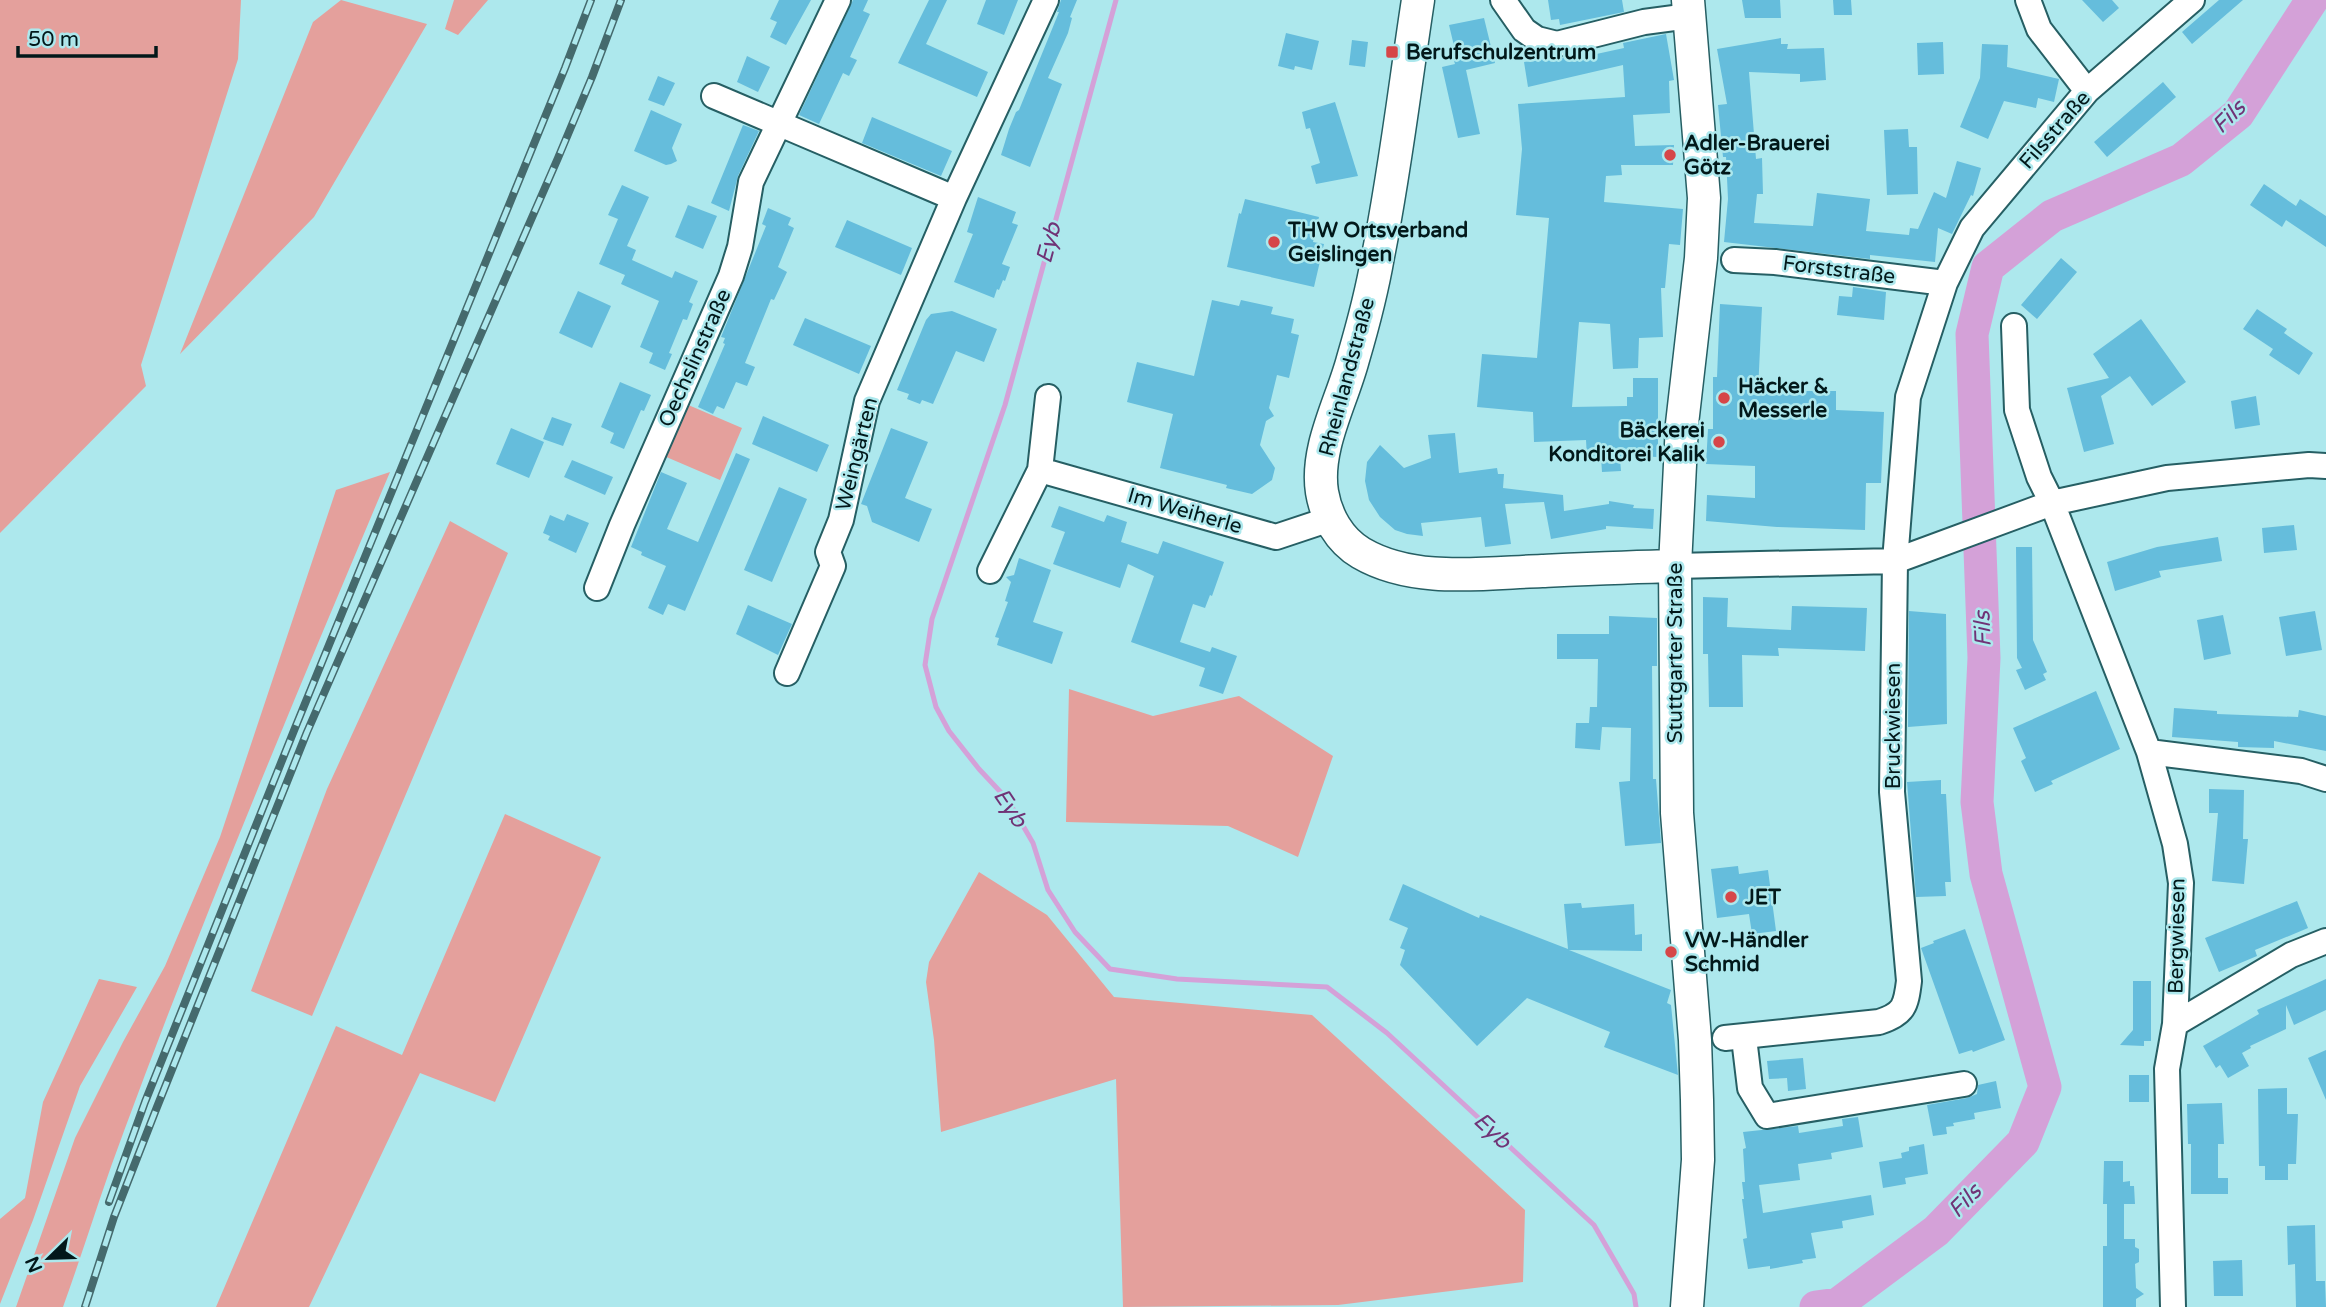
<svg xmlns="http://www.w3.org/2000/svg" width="2326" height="1307" font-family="'Varela Round',sans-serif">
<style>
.green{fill:#e4a09c}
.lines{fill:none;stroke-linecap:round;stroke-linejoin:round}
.stream{stroke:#d4a1d8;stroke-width:5}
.river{stroke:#d4a1d8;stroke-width:33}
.building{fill:#65bddc}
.minor-casing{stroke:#265f64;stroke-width:28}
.major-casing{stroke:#265f64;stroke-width:35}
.minor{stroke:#fff;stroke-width:24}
.major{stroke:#fff;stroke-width:32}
.rail-casing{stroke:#456a6d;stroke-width:8}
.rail{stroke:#ade8ed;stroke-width:5;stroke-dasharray:16;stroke-linecap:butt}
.poi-dot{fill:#d64648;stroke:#ade8ed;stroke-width:2.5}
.labels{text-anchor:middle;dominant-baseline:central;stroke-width:5;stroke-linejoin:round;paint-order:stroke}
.poi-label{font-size:21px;font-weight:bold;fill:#02181a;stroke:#ade8ed;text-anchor:start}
.street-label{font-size:21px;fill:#02181a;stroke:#ade8ed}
.water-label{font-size:23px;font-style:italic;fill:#703376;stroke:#ade8ed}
</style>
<rect width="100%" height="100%" fill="#ade8ed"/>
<!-- green -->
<path class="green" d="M0,0H241L238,59L141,365L146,386L0,533Z
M341,0L427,24L314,217L180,354L313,22Z
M454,0H488L458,35L445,29Z
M686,404L742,428L720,480L664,456Z
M390,472C298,690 206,909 124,1131C102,1189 84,1249 63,1307H16L75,1138L123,1042L165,966L220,837L336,490Z
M450,521L508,553L312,1016L251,991L327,789Z
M1069,689L1153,716L1239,696L1333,756L1298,857L1228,826L1066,822Z
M505,814L601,857L495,1102L420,1073L309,1307H216L336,1026L402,1055Z
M979,872L1047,915L1114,997L1312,1015L1525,1210L1523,1282L1338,1305L1123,1307L1116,1079L941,1132L934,1040L926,982L929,962Z
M99,979L137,987L80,1086L33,1220L0,1304V1219L25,1198L43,1102Z"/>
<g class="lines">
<!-- stream -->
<path class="stream" d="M1116,0L1005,405L932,619L925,665L936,707L949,731L979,769L1008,800L1033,843L1048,890L1075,932L1110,969L1177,979L1327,987L1387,1033L1594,1225L1634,1294L1636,1307"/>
<!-- river -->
<path class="river" d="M1816,1307L1838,1304L1936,1231L2023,1142L2045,1087L1986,874L1977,802L1984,658L1972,334L1988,267L2052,216L2181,160L2238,114L2312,0"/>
</g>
<!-- building -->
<path class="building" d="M779,0H811L786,45L770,37L777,22L770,19Z
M853,0H868L863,11L870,14L850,57L857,60L849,76L843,73L819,124L799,115Z
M929,0H947L926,44L988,72L977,97L898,63Z
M986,0H1018L1004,35L977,24Z
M1061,0H1077L1070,17L1072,18L1068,33L1048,78L1062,84L1030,167L1001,155L1009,129L1016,112L1019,110L1059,12H1057Z
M1548,0H1622L1624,12L1560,25L1559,19L1551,20Z
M1742,0H1780L1781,18H1745Z
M1833,0H1851L1852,15H1834Z
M2082,0H2112L2119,8L2103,22Z
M2219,0H2243L2192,44L2182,32Z
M1484,18L1495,63L1466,70L1480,134L1458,138L1442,67L1455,64L1451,51L1455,50L1449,25Z
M1286,33L1319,41L1312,70L1295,66L1294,70L1278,66Z
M1666,34L1674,80L1669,81L1670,113L1633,115L1635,146L1674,145L1673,165H1621L1622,175L1606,176L1604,202L1683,209L1680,245L1669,244L1665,288H1661L1663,337L1639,338L1638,368L1613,369L1610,324L1579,322L1572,407L1627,406V397H1633V378H1658V457L1632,456V458L1620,459L1621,471L1602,472L1601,457L1587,458L1586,440L1534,442L1533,412L1477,407L1482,354L1537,358L1549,218L1516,215L1522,149L1518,104L1625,97L1623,65L1528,87L1524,62L1550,58H1561L1578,54V58L1624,48L1623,43Z
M1781,38V44H1788L1787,49L1824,48L1826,80L1800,82V74L1749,72L1756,159L1762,158L1763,194H1757L1754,223L1813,226L1817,193L1870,199L1866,231L1909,235L1910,228L1918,229L1934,192L1946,198L1957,161L1981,168L1973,196L1971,195L1952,234L1938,228L1935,262L1870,255V259L1724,242L1728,199L1726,157H1723L1718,105L1727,104L1717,49Z
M1352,40L1368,42L1365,67L1349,65Z
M1943,42L1944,74L1918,75L1917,43Z
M1982,44L2008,45L2007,67L2059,79L2054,102L2038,98L2036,108L2004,101L1988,139L1960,127L1980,78Z
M747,56L770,67L758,92L737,82Z
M658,76L675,83L664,106L648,100Z
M2163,82L2176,97L2107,157L2094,142Z
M1335,102L1358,176L1316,184L1311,166L1320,163L1310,128L1306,129L1302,112Z
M651,110L682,124L672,148L677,161L671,164L666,165L634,151Z
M872,117L952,151L941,176L862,143Z
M743,125L759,131L738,176L729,211L711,203Z
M1908,129L1909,147H1917L1918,194L1887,195L1884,130Z
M2264,184L2296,206L2300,199L2326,216V247L2286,220L2282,227L2250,205Z
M622,185L649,197L627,246L636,250L632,260L672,278L675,271L698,281L689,302L693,304L687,320L683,319L669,353L672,354L665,370L649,363L653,353L640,347L659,301L621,284L625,275L599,264L618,219L608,215Z
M978,197L1016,212L1012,223L1018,225L1002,264L1010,267L1005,281L1003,280L999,290L997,289L994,298L954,282L973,234L967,232Z
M1245,199L1319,217L1313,242L1324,244L1314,287L1227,267L1239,213L1241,214Z
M688,205L717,216L703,249L675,237Z
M768,208L791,218L788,225L794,228L778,267L787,272L774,300L771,299L745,363L755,367L747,386L736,382L724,409L717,406L713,414L698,407L725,344L723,343L725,338L721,337L766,226L762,224Z
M847,220L912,248L901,275L835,247Z
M2061,258L2077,272L2037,319L2021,305Z
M1853,287L1886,292L1884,320L1837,315L1839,296L1852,297Z
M578,291L611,306L592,348L559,333Z
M1212,300L1239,306L1241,300L1273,307L1271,314L1294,319L1291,333L1299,335L1289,378L1277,375L1269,408L1274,416L1266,421L1260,445L1275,468L1272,480L1252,494L1226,488L1227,485L1160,468L1173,414L1127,402L1137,362L1194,376Z
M1720,304L1762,307L1758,391H1836V410L1884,412L1881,483H1866L1865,530L1777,527L1706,521L1707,495L1755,498V466L1706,464L1708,429H1713V377H1717Z
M2257,309L2287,329L2284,333L2313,353L2299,375L2269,355L2273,349L2243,329Z
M952,311L997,329L984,362L956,351L933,404L922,400L920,404L907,399L909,394L897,390L926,320L931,314Z
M805,318L871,346L859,374L793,345Z
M2141,319L2186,382L2152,406L2130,376L2101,396L2114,444L2084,452L2067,388L2109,378L2093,354Z
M620,382L651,395L644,411L641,410L624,449L610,443L614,433L601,427Z
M2256,396L2260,425L2235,429L2231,401Z
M763,416L829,445L817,472L752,444Z
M552,417L572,424L563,446L543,439Z
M511,428L544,442L529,478L496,464Z
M891,428L928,442L905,498L932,509L919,542L872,522L867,506L861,504Z
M1455,433L1459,473L1497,468L1498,474H1504L1503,488L1563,495L1564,511L1609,504V501L1634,505L1633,508L1654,509L1653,529L1606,526V529L1551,539L1544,502L1505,504L1511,544L1485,547L1481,517L1421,523L1423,536L1407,534L1395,530L1380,517L1369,500L1365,481L1367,462L1380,445L1404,468L1431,458L1428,435Z
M736,453L750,459L685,611L668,604L663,615L648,608L666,566L641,555L642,552L631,547L661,472L687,483L667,529L698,542Z
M572,460L613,477L605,495L564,477Z
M779,487L807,499L772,582L744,570Z
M1059,506L1104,522L1107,515L1127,522L1121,542L1158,554L1163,541L1224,562L1212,596L1210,595L1205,608L1193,604L1180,642L1210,652L1212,647L1237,656L1223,694L1199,686L1205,668L1131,642L1154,576L1128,564L1120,588L1053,564L1065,532L1051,527Z
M567,514L589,523L576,553L548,540L550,536L543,533L550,515L564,521Z
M2294,525L2297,550L2264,553L2262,528Z
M2218,537L2222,561L2159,571L2161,577L2115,591L2107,562L2157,547Z
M2016,547H2032L2033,640L2047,672L2043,674L2046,680L2025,690L2016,670L2022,668L2017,658Z
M1019,558L1051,570L1033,622L1063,632L1052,664L997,645L999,638L995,637L1008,602L1005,601L1011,582L1006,577L1014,575Z
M1703,597L1728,598L1727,627L1791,630L1792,606L1867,608L1865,651L1778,648L1779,656L1742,655L1743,707H1709L1708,654H1703Z
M748,605L792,624L778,655L736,634Z
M1909,611L1946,614L1947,724L1908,727Z
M2315,611L2322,650L2286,656L2279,617Z
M2223,615L2231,654L2204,660L2197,620Z
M1609,616L1657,618V666H1652L1653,779H1656L1661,843L1625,846L1619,782L1630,781L1631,728L1602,727L1600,750L1575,748L1576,723H1589L1590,707H1597L1598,659H1557V634H1609Z
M2096,691L2120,749L2051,781L2053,784L2035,792L2021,761L2026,758L2013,728Z
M2174,708L2217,711V714L2298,717L2299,710L2326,716V751L2274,741V748L2238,747V742L2172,737Z
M1941,780V794H1946L1951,882H1945L1946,896L1916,897L1907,782Z
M2209,789L2244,790L2243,839H2248L2244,884L2212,881L2218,813H2209Z
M1738,866L1739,874L1768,870L1776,931L1752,934L1749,914L1717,918L1711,869Z
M1403,884L1479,918L1480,915L1568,949L1564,904L1581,903L1582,908L1634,904L1635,935L1642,934V951L1569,950L1671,990L1667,1003L1671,1005L1678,1075L1604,1047L1610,1032L1527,998L1477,1046L1400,965L1405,950L1400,948L1408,928L1389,920Z
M2297,901L2308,928L2255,950L2257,956L2219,972L2205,938Z
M1965,929L2005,1040L1973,1052L1972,1050L1959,1054L1921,948L1934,943L1933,941Z
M2326,979V1010L2294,1025L2286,1005V1029L2250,1046L2251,1048L2242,1053L2249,1066L2228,1078L2220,1065L2216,1068L2203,1046L2259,1014L2257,1010Z
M2133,981H2151V1041H2144V1046L2120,1045L2133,1030Z
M2326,1050V1100L2308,1058Z
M1803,1058L1806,1089L1788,1091L1787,1078L1769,1079L1767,1061Z
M2129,1075H2149V1102H2129Z
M1996,1081L2001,1108L1974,1113L1975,1119L1953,1123L1954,1126L1946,1127L1947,1134L1933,1136L1927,1105L1967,1098L1977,1094L1978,1085Z
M2287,1088V1114H2298L2296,1164H2288V1180H2265V1166H2259L2258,1089Z
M2222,1103L2224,1144H2218V1178H2228V1194H2191V1144H2188L2187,1104Z
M1858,1117L1863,1147L1831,1153L1832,1159L1798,1164L1800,1180L1759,1185L1763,1213L1871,1195L1874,1215L1842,1221L1843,1228L1811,1233L1816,1258L1802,1260L1803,1263L1770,1269V1266L1748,1269L1743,1239L1747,1238L1742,1199H1744L1742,1182H1745L1743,1149L1746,1148L1743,1132L1798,1126L1799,1133L1843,1126L1842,1119Z
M1924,1144L1928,1174L1905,1178L1906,1184L1883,1188L1879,1162L1902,1158L1901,1153L1909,1151V1147Z
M2104,1161H2123V1182L2130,1181V1186H2134L2135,1204H2124V1239H2135V1247L2139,1249V1262L2135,1264L2136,1288L2144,1294L2136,1299V1307H2103V1246H2107V1204H2103Z
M2315,1225L2316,1281H2325L2326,1307H2296L2295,1264L2288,1265L2287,1226Z
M2242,1260L2243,1296H2214L2213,1261Z"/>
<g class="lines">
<!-- minor casing -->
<g class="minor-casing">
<path id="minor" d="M1503,0L1524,30L1537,39L1557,44L1644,22L1689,16
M2028,0L2039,29L2087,91
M714,96L954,198
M1734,260L1775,262L1945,283
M2014,326L2017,410L2039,477L2052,503L2149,752L2175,844L2181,883L2175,1024L2167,1069L2173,1307
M1040,470L1048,397
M1675,566L1895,561L2052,503L2167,478L2309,465L2326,466
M990,571L1040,470L1276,537L1330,519
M597,588L622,525L731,276L740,247L751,182L838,0
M787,673L833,566L828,552L841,520L867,401L954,198L1046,0
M2149,752L2301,771L2326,779
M2175,1024L2291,955L2326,941
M1725,1038L1879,1022C1904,1014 1906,1006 1909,981L1892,792L1895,561L1908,397L1945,283L1972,228L2087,91L2192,0
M1744,1038L1750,1088L1767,1116L1964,1084"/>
</g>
<!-- major casing -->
<g class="major-casing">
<path id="major" d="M1418,0C1405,85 1395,172 1378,256C1372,291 1363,325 1353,359C1342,401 1315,448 1322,492C1326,516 1339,540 1361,553C1414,584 1484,573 1542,571C1587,569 1631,567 1675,566
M1687,1307L1698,1160L1697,1100L1695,1040L1677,813L1675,566L1682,424L1701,258L1704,198L1688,0"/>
</g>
<!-- minor -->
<use href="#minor" class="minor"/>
<!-- major -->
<use href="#major" class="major"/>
<!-- rail casing -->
<g class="rail-casing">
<path id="rail" d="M109,1202L145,1102L295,728L565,68L591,0
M85,1307L114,1217L157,1107L307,732L558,158L592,77L621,0"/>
</g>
<!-- rail -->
<use href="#rail" class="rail"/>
</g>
<!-- markers -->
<g class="poi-dot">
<rect x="1385" y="45" width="14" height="14" rx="3.5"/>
<circle cx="1670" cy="155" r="7"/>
<circle cx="1274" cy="242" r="7"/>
<circle cx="1724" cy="398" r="7"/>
<circle cx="1719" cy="442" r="7"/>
<circle cx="1731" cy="897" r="7"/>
<circle cx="1671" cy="952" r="7"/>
</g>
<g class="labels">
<!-- poi labels -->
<g class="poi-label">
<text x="1406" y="52">Berufschulzentrum</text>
<text x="1684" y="143">Adler-Brauerei<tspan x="1684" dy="24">Götz</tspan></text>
<text x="1288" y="230">THW Ortsverband<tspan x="1288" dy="24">Geislingen</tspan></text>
<text x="1738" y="386">Häcker &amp;<tspan x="1738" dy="24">Messerle</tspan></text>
<text x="1705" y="430" text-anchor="end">Bäckerei<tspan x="1705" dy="24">Konditorei Kalik</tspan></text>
<text x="1745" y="897">JET</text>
<text x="1685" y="940">VW-Händler<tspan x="1685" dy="24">Schmid</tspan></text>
</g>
<!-- street labels -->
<g class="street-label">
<text transform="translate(2055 130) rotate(-49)">Filsstraße</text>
<text transform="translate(1839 270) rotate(7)">Forststraße</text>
<text transform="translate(695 358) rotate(-66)">Oechslinstraße</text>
<text transform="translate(1347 377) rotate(-75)">Rheinlandstraße</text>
<text transform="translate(857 454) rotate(-76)">Weingärten</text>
<text transform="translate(1185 511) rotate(16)">Im Weiherle</text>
<text transform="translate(1675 653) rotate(-90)">Stuttgarter Straße</text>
<text transform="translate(1893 726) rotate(-90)">Bruckwiesen</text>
<text transform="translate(2177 936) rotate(-89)">Bergwiesen</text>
</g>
<!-- water labels -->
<g class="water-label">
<text transform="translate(2229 117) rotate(-45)">Fils</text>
<text transform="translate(1049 243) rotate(-75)">Eyb</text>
<text transform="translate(1983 629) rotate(-92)">Fils</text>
<text transform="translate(1010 808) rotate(56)">Eyb</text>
<text transform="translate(1492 1131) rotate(43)">Eyb</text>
<text transform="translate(1965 1201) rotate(-46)">Fils</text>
</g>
</g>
<!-- north arrow -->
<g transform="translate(49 1258) rotate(247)" stroke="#ade8ed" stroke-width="5" paint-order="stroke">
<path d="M0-5L12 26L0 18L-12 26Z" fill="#02181a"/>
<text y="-10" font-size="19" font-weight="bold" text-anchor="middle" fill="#02181a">N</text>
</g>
<!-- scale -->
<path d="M18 46v10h138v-10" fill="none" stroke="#02181a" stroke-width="3.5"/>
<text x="28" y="46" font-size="21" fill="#02181a" stroke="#ade8ed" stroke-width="5" paint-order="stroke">50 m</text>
</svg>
